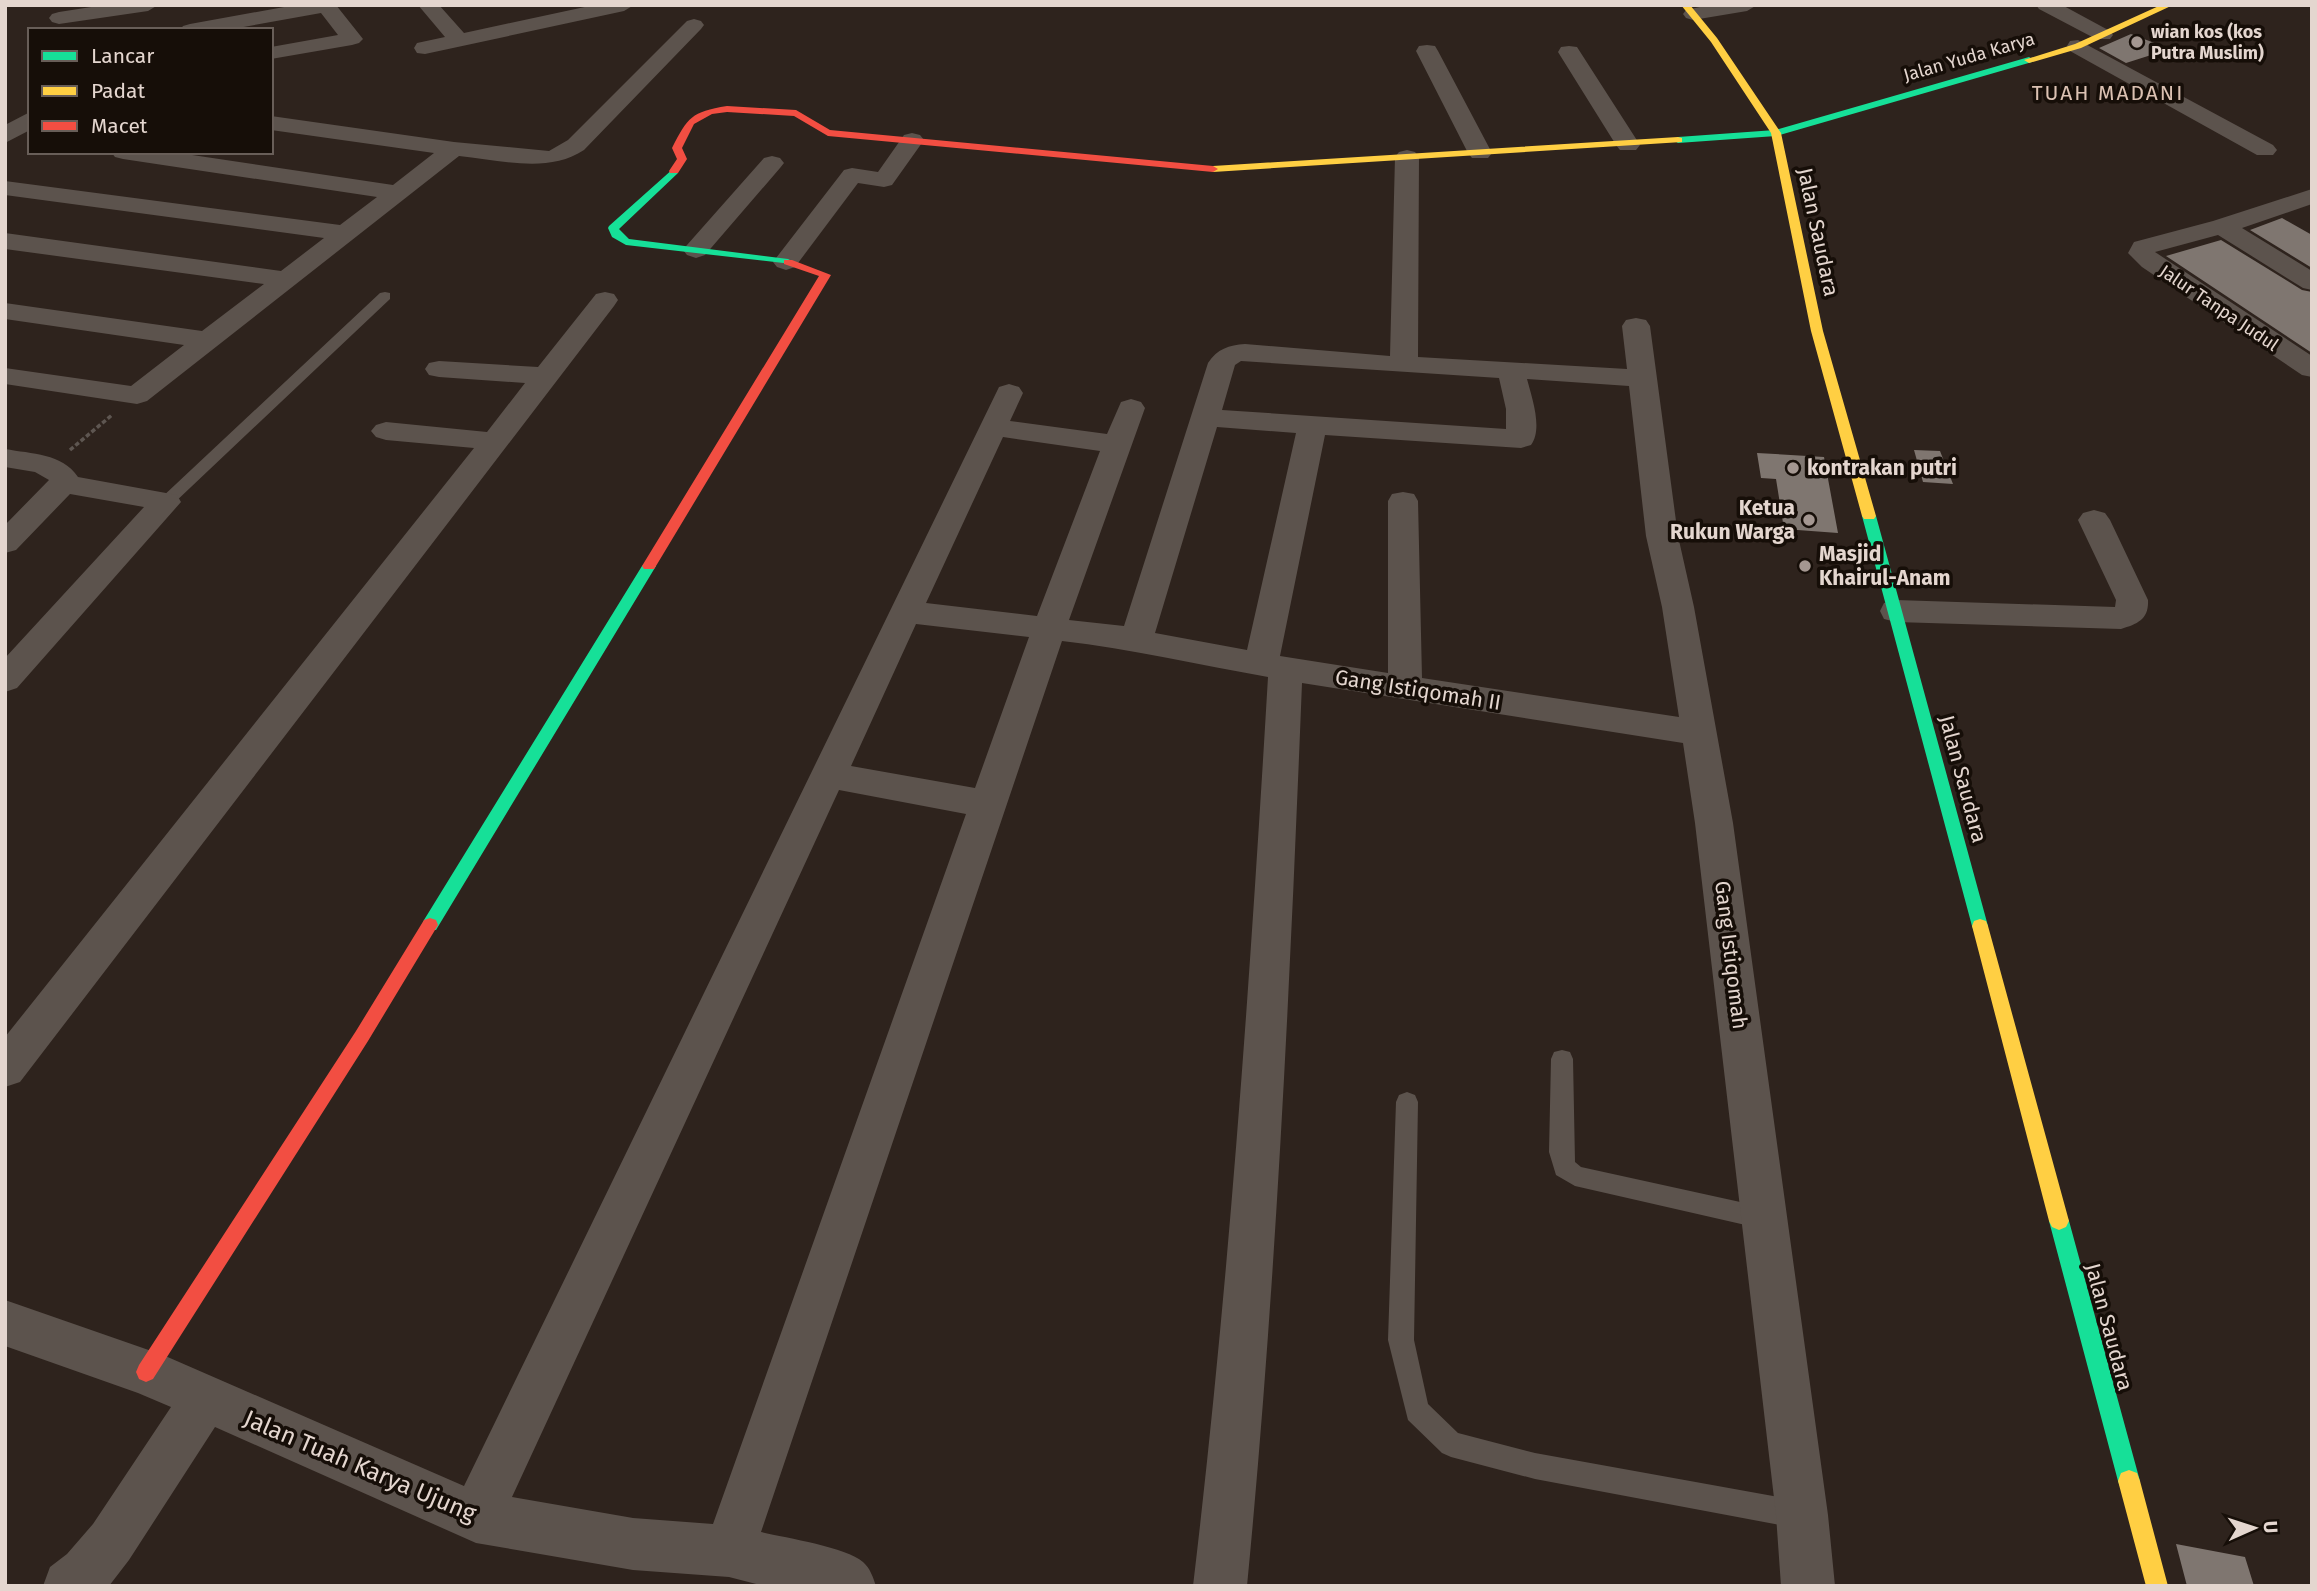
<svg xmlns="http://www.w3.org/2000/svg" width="2317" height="1591" font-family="'Fira Sans',sans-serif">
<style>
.building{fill:#7f7670}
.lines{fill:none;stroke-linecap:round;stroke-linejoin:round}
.path{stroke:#5e5651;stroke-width:3.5;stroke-dasharray:4.5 2.5;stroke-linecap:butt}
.lane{fill:#5c534d;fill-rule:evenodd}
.street{fill:#5c534d;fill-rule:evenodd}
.fast{fill:#16e098;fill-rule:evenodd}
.slow{fill:#ffcf43;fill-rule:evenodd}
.jam{fill:#f24e42;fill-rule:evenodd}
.poi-dot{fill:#a49791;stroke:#160e08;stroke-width:2.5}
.labels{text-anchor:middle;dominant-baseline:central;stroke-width:7;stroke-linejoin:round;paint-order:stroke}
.far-poi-label{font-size:18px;font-weight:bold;fill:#e4d6cf;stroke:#160e08;text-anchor:start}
.far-street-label{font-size:18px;fill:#e4d6cf;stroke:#160e08}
.far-quarter-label{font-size:21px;letter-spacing:2px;fill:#dbc1b2;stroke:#160e08}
.street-label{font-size:21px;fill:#e4d6cf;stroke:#160e08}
.poi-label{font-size:21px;font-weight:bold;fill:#e4d6cf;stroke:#160e08;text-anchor:start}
.near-street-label{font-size:24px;fill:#e4d6cf;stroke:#160e08}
</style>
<rect width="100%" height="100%" fill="#2e231d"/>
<!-- building -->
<path class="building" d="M2131,34L2170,49L2126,63L2099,48Z
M2282,218L2312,235V268L2250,230Z
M2221,240L2302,290L2312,292V353L2166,256Z
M1914,450L1940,451L1953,484L1923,482Z
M1757,453L1824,457L1838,533L1784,529L1776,479L1761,478Z
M2176,1544L2245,1557L2254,1586H2187Z"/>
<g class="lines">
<!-- path -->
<path class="path" d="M70,450L112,415"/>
<!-- lane -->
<path class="lane" d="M385,292L390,293V299L172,505H160L158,502L160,499L380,293Z
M1562,1050L1570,1052L1573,1059L1575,1162L1581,1167L1763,1207L1771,1210L1775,1218L1771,1226L1763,1229L1575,1186L1556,1175L1549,1152L1551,1059L1554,1052Z
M1407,1092L1415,1095L1418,1102L1414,1340L1428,1404L1458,1433L1535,1453L1801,1501L1811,1505L1815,1515L1811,1525L1801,1529L1535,1479L1451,1457L1442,1453L1408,1420L1388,1340L1396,1102L1399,1095Z"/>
<!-- street -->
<path class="street" d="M104,5H158L148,11L59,24L52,22L49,18L52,14L59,12Z
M295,5H336L363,39L359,43L352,45L271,59V47L338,35L321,13L227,30H180L183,26L190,24Z
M418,5H439L464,33L594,5H634L624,11L425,54L417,53L414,48L417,43L445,37Z
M1709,5H1757L1747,11L1693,20L1686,18L1683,14L1686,10Z
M2036,5H2062L2110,31L2113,35L2110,39H2096L2039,9Z
M694,19L701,21L704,25L701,29L584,150C548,174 501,160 459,156L147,401L137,404L5,384V368L131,386L184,345L5,319V303L202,331L264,284L5,249V233L281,271L324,238L5,195V181L340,225L377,197L123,159L115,157L111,152H172L393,185L434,153L271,130V116L454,142L549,151L568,140L687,21Z
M2078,40L2273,145L2277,150L2273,155H2257L2070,51L2067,46L2070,41Z
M1427,45L1435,46L1438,51L1492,153L1488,158H1472L1468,153L1416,51L1419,46Z
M1569,46L1577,47L1640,145L1636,150H1620L1616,145L1558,52L1561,47Z
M30,112V130L5,143V125Z
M912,133L920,135L924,140L892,185L884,187L858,183L795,267L786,270L777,267L773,262L844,170L852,168L878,172L904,135Z
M1407,150L1415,152L1419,157L1418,357L1627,369L1622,326L1626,320L1636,318L1646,320L1650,326L1678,536L1694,607L1733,823L1828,1515L1835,1586H1781L1776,1515L1695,823L1683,743L1302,683C1290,984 1276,1286 1247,1586H1193C1229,1284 1250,981 1268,677C1200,665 1131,649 1062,641L761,1532C786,1538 846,1547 863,1562C870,1568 873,1577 876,1586H764L729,1577L633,1570L476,1543L215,1427L129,1560L109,1586H43L50,1567L67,1554L93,1524L171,1407L138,1393L5,1346V1300L163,1355L464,1486L999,387L1009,384L1019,387L1023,393L1010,421L1107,434L1121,402L1131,399L1141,402L1145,408L1069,620L1124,626L1208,363C1217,349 1229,345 1245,344L1390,356L1395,157L1399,152ZM1241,361L1499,378L1506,409V429L1222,410L1235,365ZM1527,379L1629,386L1646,536L1662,607L1679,717L1422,678L1418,501L1414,494L1403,492L1392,494L1388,501V673L1280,656L1325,435L1521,448L1531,445C1543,429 1532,398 1527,379ZM1217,427L1296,433L1247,650L1155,633ZM1003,437L1100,451L1037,616L926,603ZM916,624L1029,637L975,788L851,766ZM839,790L966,814L713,1524L633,1518L512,1497Z
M772,156L780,158L784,163L780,168L705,255L696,258L687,255L683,250L687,245L764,158Z
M2312,189V204L2242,228L2312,271V290L2303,288L2218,235L2155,252L2312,356V377L2302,375L2142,267L2128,253L2134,242L2213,221Z
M605,292L614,294L618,300L614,306L20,1082L5,1087V1037L474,448L386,440L376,437L371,431L376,425L386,422L487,432L525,383L439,377L429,375L425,369L429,363L439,361L538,367L596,294Z
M5,449C32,454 62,453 78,477L177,495L181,502L17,688L5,692V658L144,507L70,494L16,550L5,553V525L49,480L35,472L5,467Z
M2094,510L2105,513L2110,520L2148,600C2149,619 2138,624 2121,629L1896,622L1884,619L1880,611L1884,603L1896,600L2115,607L2116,600L2078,520L2083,513Z"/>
<!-- fast -->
<path class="fast" d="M2029,57L2034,60L2032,62L1776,136L1678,143L1673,140L1678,137L1775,130Z
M674,168L678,169V173L619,229L629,239L788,259L794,262L792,264L626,245L612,237L608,228L609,226Z
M1869,512L1876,516L1988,926L1986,931H1974L1972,926L1862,516Z
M649,562L656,566L436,930H424L422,925L424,920L642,566Z
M2059,1212L2066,1215L2069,1221L2140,1481L2137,1489L2129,1492L2121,1489L2118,1481L2049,1221L2052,1215Z"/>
<!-- slow -->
<path class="slow" d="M1681,5H1690L1717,38L1781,133L1823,331L1876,516L1874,519H1864L1862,516L1811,331L1771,133L1711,42Z
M2161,5H2173L2081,48L2029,63L2024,60L2075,44Z
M1678,137L1682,138V142L1213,172L1208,169L1213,166Z
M1980,919L1986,921L1988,926L2069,1221L2066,1227L2059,1230L2052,1227L2049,1221L1972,926L1974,921Z
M2129,1470L2137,1473L2140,1481L2168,1586H2146L2118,1481L2121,1473Z"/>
<!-- jam -->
<path class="jam" d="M727,106L796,110L830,130L1213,166L1218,169L1213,172L828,136L794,116L727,112L712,114L694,124L682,148L687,159L678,173H670L669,171L677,159L672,148C688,117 691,112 727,106Z
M784,260H792L831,275L656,566L654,569H644L642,566L819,276L784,264Z
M430,918L436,920L438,925L368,1041L153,1379L146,1382L139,1379L136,1372L139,1365L356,1031L424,920Z"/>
</g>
<!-- markers -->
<g class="poi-dot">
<circle cx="2137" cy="42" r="7"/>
<circle cx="1793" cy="468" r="7"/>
<circle cx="1809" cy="520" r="7"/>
<circle cx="1805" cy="566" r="7"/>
</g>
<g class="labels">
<!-- far-poi labels -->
<g class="far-poi-label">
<text x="2151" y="32">wian kos (kos<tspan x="2151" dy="21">Putra Muslim)</tspan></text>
</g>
<!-- far-street labels -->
<g class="far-street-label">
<text transform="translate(1969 57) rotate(-16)">Jalan Yuda Karya</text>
<text transform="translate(2219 308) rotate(34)">Jalur Tanpa Judul</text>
</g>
<!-- far-quarter labels -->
<g class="far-quarter-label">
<text x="2108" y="93">TUAH MADANI</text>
</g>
<!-- street labels -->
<g class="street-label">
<text transform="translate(1818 232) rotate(78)">Jalan Saudara</text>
<text transform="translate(1418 690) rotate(9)">Gang Istiqomah II</text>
<text transform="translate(1963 779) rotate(75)">Jalan Saudara</text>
<text transform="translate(1731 955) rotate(83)">Gang Istiqomah</text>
<text transform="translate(2109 1327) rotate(75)">Jalan Saudara</text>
</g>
<!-- poi labels -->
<g class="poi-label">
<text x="1807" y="468">kontrakan putri</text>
<text x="1795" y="508" text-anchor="end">Ketua<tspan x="1795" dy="24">Rukun Warga</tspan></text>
<text x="1819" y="554">Masjid<tspan x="1819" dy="24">Khairul-Anam</tspan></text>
</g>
<!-- near-street labels -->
<g class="near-street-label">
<text transform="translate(360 1466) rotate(23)">Jalan Tuah Karya Ujung</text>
</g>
</g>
<!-- border -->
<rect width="2317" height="1591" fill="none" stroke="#e4d6cf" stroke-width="14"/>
<!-- legend -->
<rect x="28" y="28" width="245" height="126" fill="#160e08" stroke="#685e58" stroke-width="2"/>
<rect x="42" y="51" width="35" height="10" fill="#16e098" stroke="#685e58" stroke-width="2"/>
<text x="91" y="63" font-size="21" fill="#e4d6cf">Lancar</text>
<rect x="42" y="86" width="35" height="10" fill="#ffcf43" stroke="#685e58" stroke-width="2"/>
<text x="91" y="98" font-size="21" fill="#e4d6cf">Padat</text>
<rect x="42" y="121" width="35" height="10" fill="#f24e42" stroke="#685e58" stroke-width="2"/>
<text x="91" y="133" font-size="21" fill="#e4d6cf">Macet</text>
<!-- north arrow -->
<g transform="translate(2254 1528) rotate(87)" stroke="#160e08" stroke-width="5" paint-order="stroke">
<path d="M0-5L12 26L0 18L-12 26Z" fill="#e4d6cf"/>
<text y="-10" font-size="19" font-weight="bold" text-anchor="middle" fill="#e4d6cf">U</text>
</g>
</svg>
